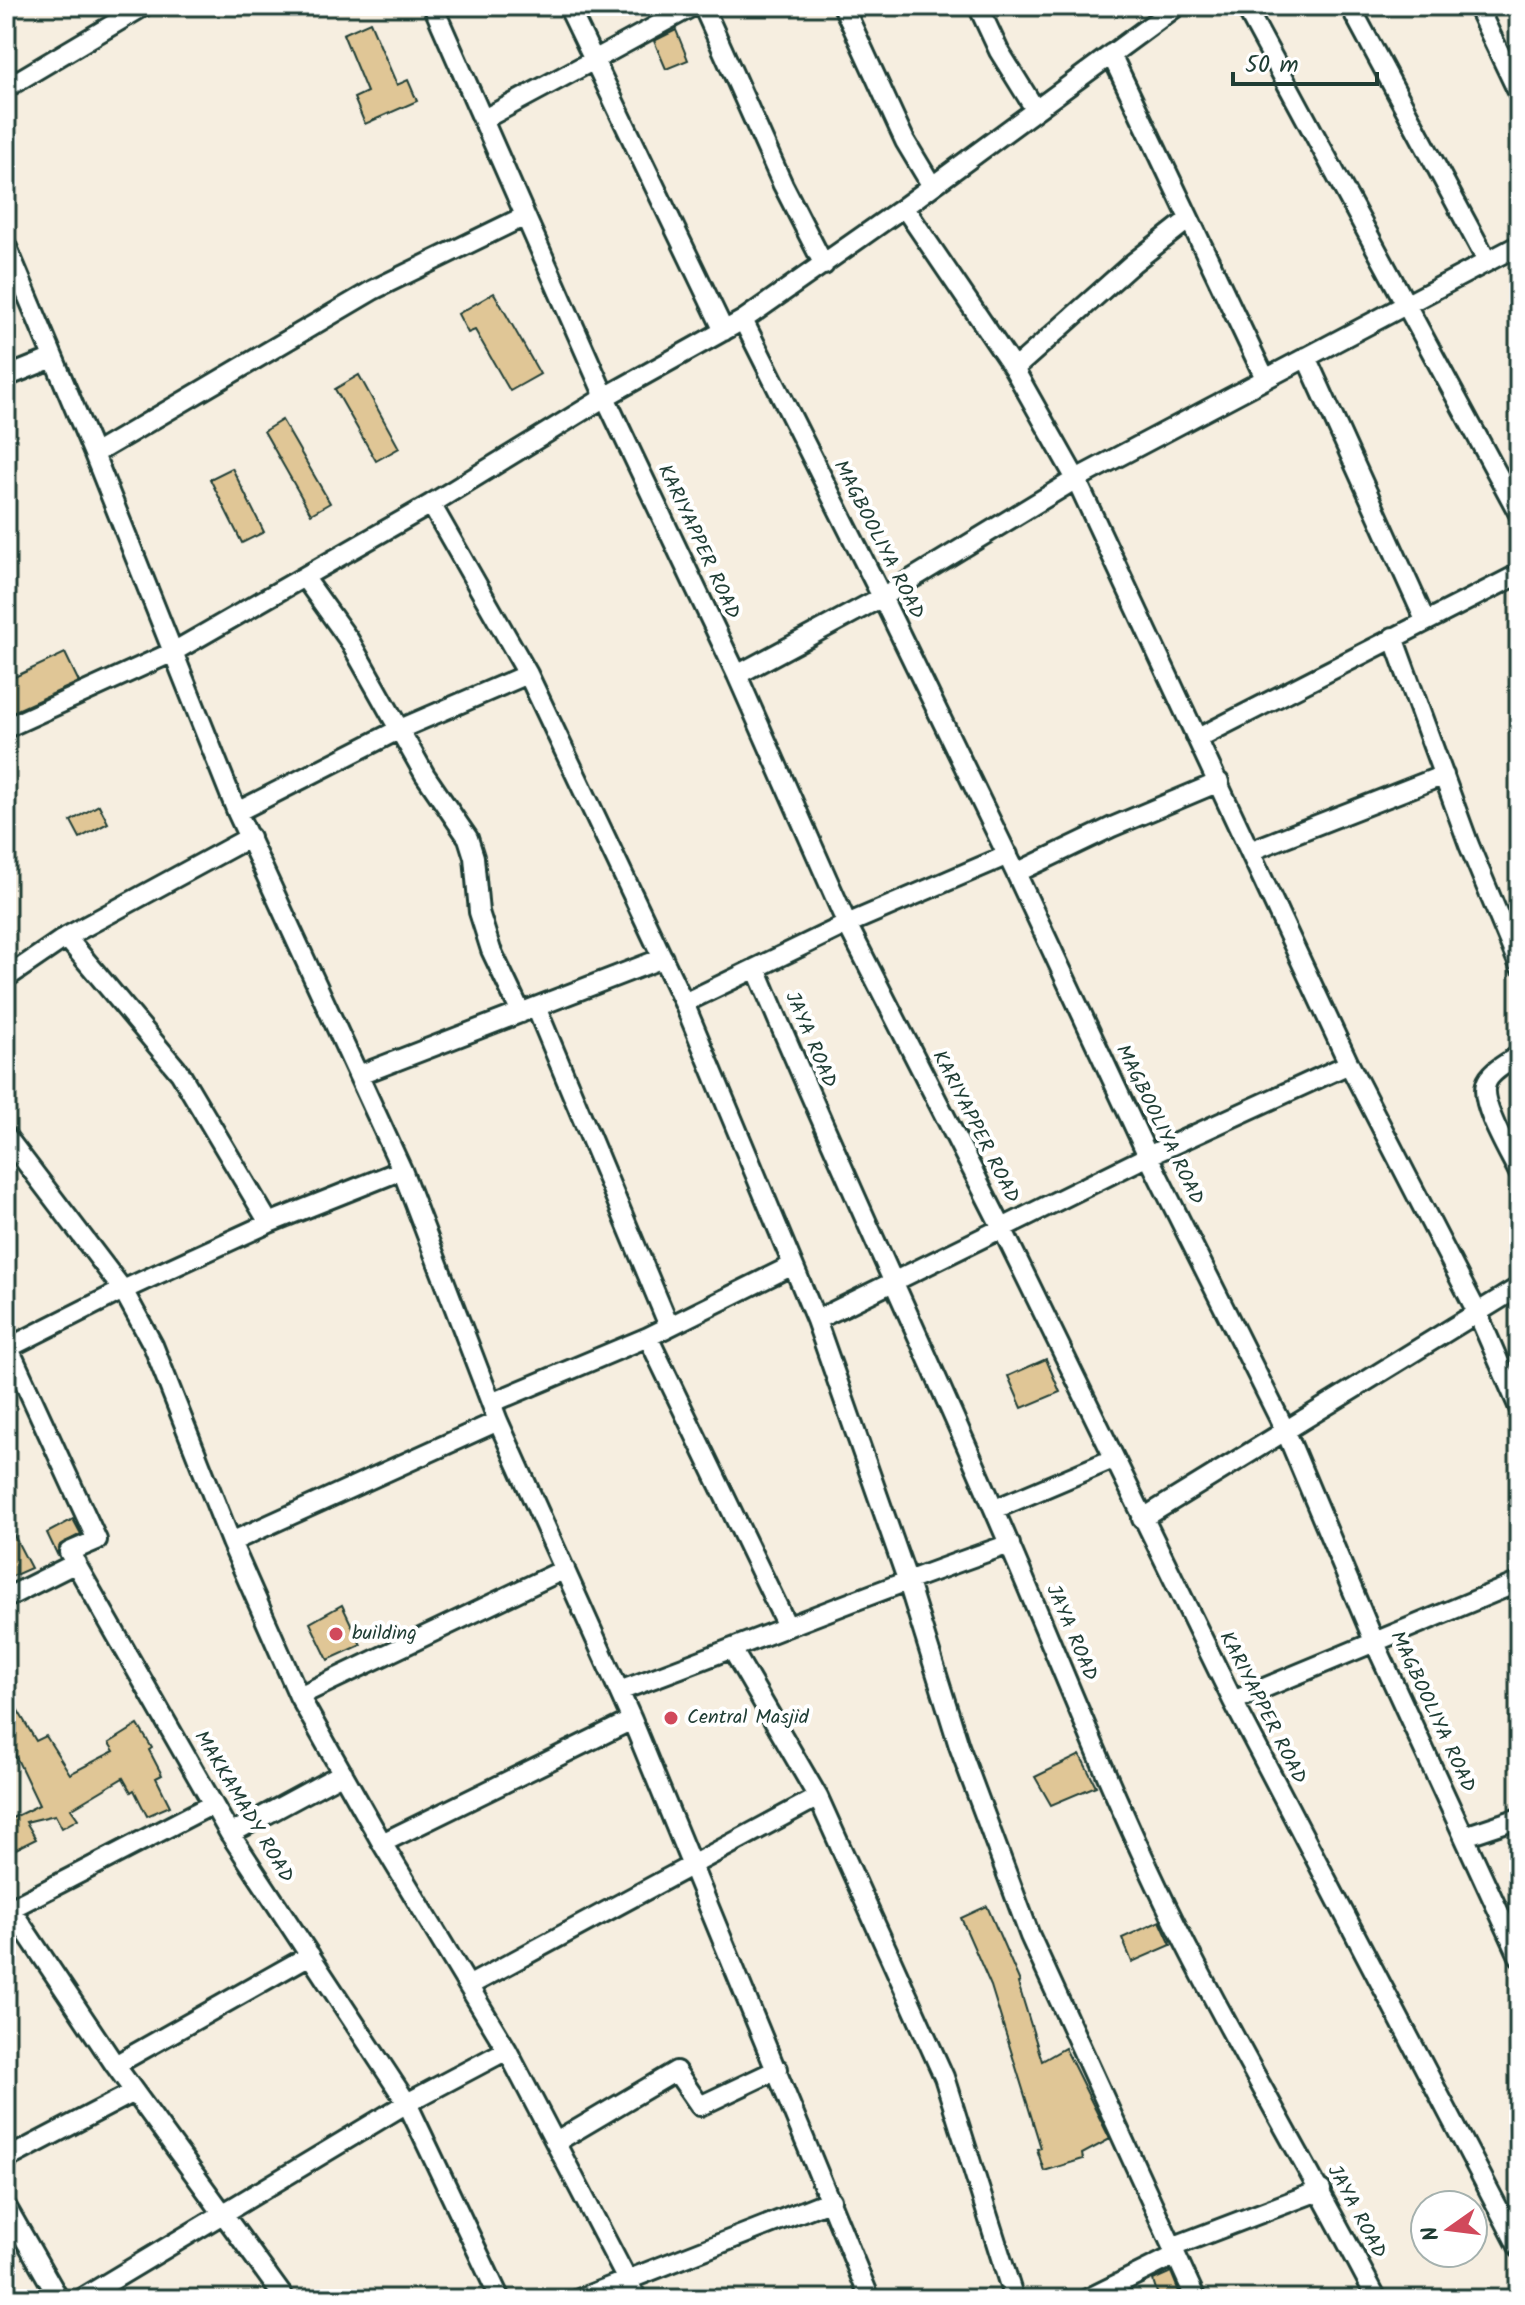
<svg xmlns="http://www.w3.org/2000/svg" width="1525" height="2305" font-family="Kalam,sans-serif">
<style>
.building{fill:#e0c696;stroke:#1f3d34;stroke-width:2}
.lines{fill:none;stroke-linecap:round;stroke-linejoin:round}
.minor-casing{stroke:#1f3d34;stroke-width:24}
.minor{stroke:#fff;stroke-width:18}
.poi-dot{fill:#d1495b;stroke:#fff;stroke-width:3}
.labels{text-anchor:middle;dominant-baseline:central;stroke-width:8;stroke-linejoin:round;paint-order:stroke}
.street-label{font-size:20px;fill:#1f3d34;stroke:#fff}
.poi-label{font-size:20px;fill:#1f3d34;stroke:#fff;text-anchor:start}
</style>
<rect width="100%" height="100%" fill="#f6eee0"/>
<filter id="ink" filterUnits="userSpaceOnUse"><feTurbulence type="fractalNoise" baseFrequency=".0125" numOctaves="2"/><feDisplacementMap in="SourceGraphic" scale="16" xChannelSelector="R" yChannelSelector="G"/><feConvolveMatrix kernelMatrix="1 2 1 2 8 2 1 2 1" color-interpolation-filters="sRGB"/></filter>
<g filter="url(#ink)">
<!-- building -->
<path class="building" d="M370,22L397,85L408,80L417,101L365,124L354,98L367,92L343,34Z
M676,30L688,60L666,69L654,41Z
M494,293L540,374L510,391L475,330L468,333L458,314Z
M359,375L399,448L376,461L335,389Z
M282,420L330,503L311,514L264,431Z
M232,468L264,532L242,543L210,479Z
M65,653L79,682L6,715V681Z
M99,805L108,823L80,838L71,821Z
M1046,1359L1060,1392L1022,1408L1008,1376Z
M73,1519L81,1534L60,1545L57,1554L47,1533Z
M6,1520L31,1568L6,1579Z
M342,1605L361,1645L328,1660L310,1623Z
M6,1690L36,1741L46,1736L70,1774L114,1751L109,1743L138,1725L152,1748L149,1750L162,1775L156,1778L170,1806L147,1816L134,1790L131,1792L123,1778L71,1809L78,1819L62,1828L55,1815L26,1822L36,1839L6,1854V1821L39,1805L6,1736Z
M1080,1755L1096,1786L1051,1805L1035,1777Z
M987,1906L1020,1982L1018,1983L1042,2061L1065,2048L1110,2139L1082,2154L1083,2159L1044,2171L1037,2149L1041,2148L991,1986L961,1918Z
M1160,1921L1171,1945L1132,1962L1122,1938Z
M1171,2272L1182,2299H1159L1153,2280Z"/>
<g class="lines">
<!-- minor casing -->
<g class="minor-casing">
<path id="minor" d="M433,6L605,397L737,675L847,924L1003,1230L1233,1701L1519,2248
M568,6L594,60L693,6
M703,6L783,185L824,265
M843,6L905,141L932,186
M978,6L999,51L1035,109
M1245,6L1519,514
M1350,6L1487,261
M1477,6L1519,94
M1111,54L1265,378
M6,88L144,6
M484,119L594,60L724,331
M904,207L1014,369L1076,479L1349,1064L1477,1312L1519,1408
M6,245L94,454L237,812L402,1170L498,1421L632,1720L870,2299
M743,320L882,597L1016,873L1148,1156L1286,1432L1374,1641L1519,1956
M1306,357L1425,620
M1014,369L1133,263L1189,219
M6,377L53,358
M94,454L373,290L525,216
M431,504L528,674L684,1003L816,1320L907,1579L959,1746L1030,1936L1196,2299
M304,577L349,640L425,775L468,838L474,857L479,912L491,950L521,1013
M1393,637L1469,845L1519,965
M737,675L882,597L1076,479L1519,245
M6,728L173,652L431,504L605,397L743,320L904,207L1177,6
M1198,738L1519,574
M237,812L400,729L528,674
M1250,851L1444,775
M1016,873L1112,827L1219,782
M66,937L180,1073L269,1223
M756,968C832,1150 916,1328 994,1509C1060,1660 1118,1815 1194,1961C1253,2075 1318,2185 1377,2299
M6,978L66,937L250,837
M684,1003L847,924L1008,855
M536,1007L669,1326
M1519,1055C1508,1063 1490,1071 1486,1084C1479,1103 1510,1154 1519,1173
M359,1075L663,958
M6,1136L123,1290L153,1345L231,1542L299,1696L382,1843L507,2050L637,2299
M816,1320L1148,1156L1349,1064
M6,1342L97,1540L69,1552L230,1834L407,2103L500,2299
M6,1349L123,1290L269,1223L402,1170
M491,1403L648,1337
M995,1509L1113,1459
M1142,1519L1519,1287
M231,1542L498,1421
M6,1598L76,1563
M787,1626L648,1337L793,1265
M732,1649L818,1797L944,2077L1014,2299
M619,1691C750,1643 878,1589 1010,1544
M299,1696L565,1569
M1233,1701L1519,1582
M230,1834L343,1773
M1465,1836L1519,1818
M382,1843L632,1720
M6,1902L115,2065L285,2299
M6,1911L213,1804
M470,1985L818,1797
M115,2065L310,1955
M556,2142L676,2071L700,2106L778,2069
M6,2159L134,2092
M6,2206L59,2299
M1172,2247L1321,2190
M81,2299L407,2103L507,2050
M579,2299L831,2200
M1087,2299L1176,2255"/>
</g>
<!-- minor -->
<use href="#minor" class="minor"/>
</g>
</g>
<!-- markers -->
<g class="poi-dot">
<circle cx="336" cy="1634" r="8"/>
<circle cx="671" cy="1718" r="8"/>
</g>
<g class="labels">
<!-- street labels -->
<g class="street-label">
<text transform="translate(878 540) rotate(63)">MAGBOOLIYA ROAD</text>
<text transform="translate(698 542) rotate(65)">KARIYAPPER ROAD</text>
<text transform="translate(810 1040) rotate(67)">JAYA ROAD</text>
<text transform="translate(1159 1125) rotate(64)">MAGBOOLIYA ROAD</text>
<text transform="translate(975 1127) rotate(63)">KARIYAPPER ROAD</text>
<text transform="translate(1071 1633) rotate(67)">JAYA ROAD</text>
<text transform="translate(1262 1708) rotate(63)">KARIYAPPER ROAD</text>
<text transform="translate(1432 1712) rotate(65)">MAGBOOLIYA ROAD</text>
<text transform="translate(243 1807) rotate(59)">MAKKAMADY ROAD</text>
<text transform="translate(1356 2212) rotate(62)">JAYA ROAD</text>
</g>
<!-- poi labels -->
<g class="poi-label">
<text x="352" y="1634">building</text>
<text x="687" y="1718">Central Masjid</text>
</g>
</g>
<!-- margin -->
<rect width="1525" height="2305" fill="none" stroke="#fff" stroke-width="32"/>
<rect x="16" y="16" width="1493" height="2273" fill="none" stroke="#1f3d34" stroke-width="3" filter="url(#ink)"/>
<!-- north arrow -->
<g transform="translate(1449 2229) rotate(256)"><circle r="38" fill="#ffffff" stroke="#a5b1ae" stroke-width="2"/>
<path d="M0-6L14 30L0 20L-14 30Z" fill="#d1495b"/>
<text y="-12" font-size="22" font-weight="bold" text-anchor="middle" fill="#1f3d34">N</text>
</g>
<!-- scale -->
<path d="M1233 72v12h144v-12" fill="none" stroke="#1f3d34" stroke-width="4"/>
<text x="1245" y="72" font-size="24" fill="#1f3d34" stroke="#ffffff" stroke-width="6" paint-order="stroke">50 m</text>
</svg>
